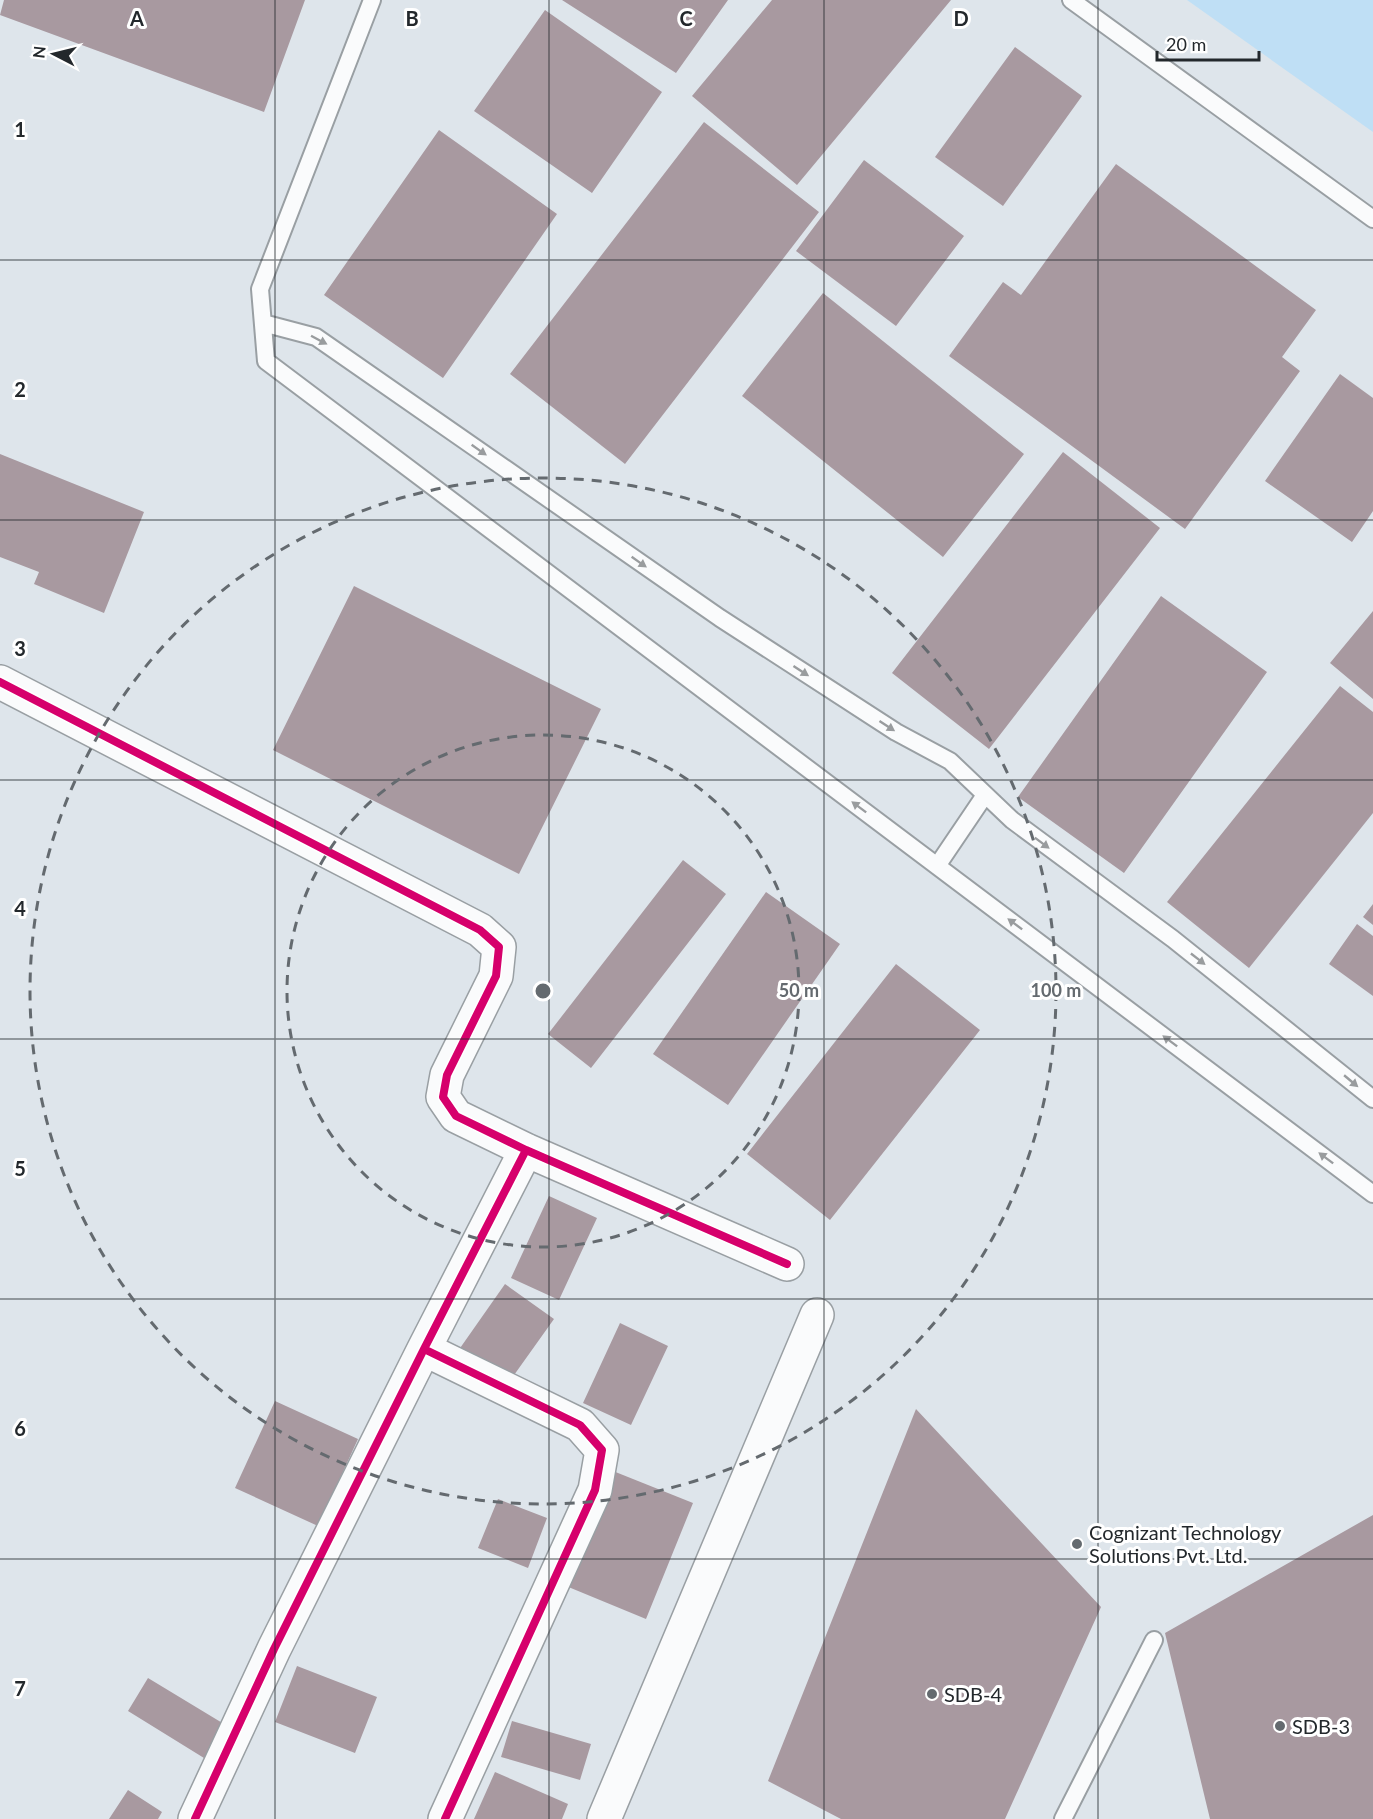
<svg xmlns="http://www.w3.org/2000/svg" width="1373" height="1819" font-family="Lato,sans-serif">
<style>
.green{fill:#bfdff5}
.building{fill:#a899a0}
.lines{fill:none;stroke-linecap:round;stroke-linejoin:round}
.lane-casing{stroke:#999fa3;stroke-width:20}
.street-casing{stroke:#999fa3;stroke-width:36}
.lane{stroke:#fafbfc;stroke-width:16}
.street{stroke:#fafbfc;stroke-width:33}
.cycleway-casing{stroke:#fff;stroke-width:11}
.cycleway{stroke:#d6006c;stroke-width:8}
.oneway{fill:#999c9e}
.grid{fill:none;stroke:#23282c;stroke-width:1.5;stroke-opacity:0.55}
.ring{fill:none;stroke:#646a6f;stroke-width:3;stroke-dasharray:10 8}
.poi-dot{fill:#646a6f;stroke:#fff;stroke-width:2}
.labels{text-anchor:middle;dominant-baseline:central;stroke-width:6;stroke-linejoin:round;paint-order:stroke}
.poi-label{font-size:20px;fill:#23282c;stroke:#fff;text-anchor:start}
.grid-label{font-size:20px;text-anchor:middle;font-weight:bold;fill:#23282c;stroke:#fff;stroke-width:6;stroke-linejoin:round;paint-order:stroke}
.centre{fill:#646a6f;stroke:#fff;stroke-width:3}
.ring-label{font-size:18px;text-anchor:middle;font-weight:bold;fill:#646a6f;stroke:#fff;stroke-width:6;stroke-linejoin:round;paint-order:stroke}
</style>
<rect width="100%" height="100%" fill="#dee5eb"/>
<!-- green -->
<path class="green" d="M1187,0H1373V132Z"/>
<!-- building -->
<path class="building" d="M4,0H305L264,112L0,15Z
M562,0H728L676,73Z
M772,0H951L797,185L692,96Z
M545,10L662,92L592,193L474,111Z
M1015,47L1082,96L1003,206L935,157Z
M704,122L819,212L625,464L510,374Z
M439,130L557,214L443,378L324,295Z
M864,160L964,236L896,326L796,251Z
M1116,164L1316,310L1282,357L1300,371L1185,529L949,356L1003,282L1021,295Z
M823,293L1024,454L943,557L742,396Z
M1340,374L1373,398V511L1352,542L1265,481Z
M1063,452L1160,528L989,749L892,673Z
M0,454L144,512L104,613L34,584L39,572L0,557Z
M354,586L601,709L519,874L273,750Z
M1161,596L1267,672L1124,873L1018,797Z
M1373,611V699L1330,663Z
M1340,686L1373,712V813L1249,968L1167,902Z
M683,860L726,894L591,1068L548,1034Z
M766,892L840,944L728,1105L653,1054Z
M1373,904V925L1363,917Z
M1357,924L1373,936V996L1329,964Z
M896,964L980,1030L830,1220L747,1154Z
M549,1196L597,1218L559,1300L511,1278Z
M505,1284L554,1319L507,1385L458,1351Z
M620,1323L668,1346L631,1425L583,1403Z
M275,1401L358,1439L318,1526L235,1488Z
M916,1409L1101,1607L1005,1819H841L768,1781Z
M613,1471L693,1503L646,1619L566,1586Z
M498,1499L547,1518L528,1568L478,1548Z
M1373,1515V1819H1210L1165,1633Z
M297,1666L377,1697L355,1753L275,1722Z
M148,1678L224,1724L204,1758L128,1711Z
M512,1721L591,1744L580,1780L501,1757Z
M495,1772L568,1804L562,1819H474Z
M128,1790L162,1812L158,1819H109Z"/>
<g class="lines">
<!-- lane casing -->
<g class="lane-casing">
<path id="lane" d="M372,0L260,289L266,361L1373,1194
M1071,0L1373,219
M263,323L316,337L720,618L896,732L950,761L1012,820L1173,939L1373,1099
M937,866L985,795
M1063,1819L1154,1640"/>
</g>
<!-- street casing -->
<g class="street-casing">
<path id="street" d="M0,682L480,930L499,947L496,976L447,1075L443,1097L456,1116L526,1150L787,1264
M424,1349L580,1425L602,1450L595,1490L445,1819
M195,1819L274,1649L424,1349L526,1150
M604,1819L817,1315"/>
</g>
<!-- lane -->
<use href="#lane" class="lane"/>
<!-- street -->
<use href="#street" class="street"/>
<!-- cycleway casing -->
<g class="cycleway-casing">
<path id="cycleway" d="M0,682L480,930L499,947L496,976L447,1075L443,1097L456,1116L526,1150L787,1264
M424,1349L580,1425L602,1450L595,1490L445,1819
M195,1819L274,1649L424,1349L526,1150"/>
</g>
<!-- cycleway -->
<use href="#cycleway" class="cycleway"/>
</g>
<!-- one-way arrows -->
<defs><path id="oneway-solid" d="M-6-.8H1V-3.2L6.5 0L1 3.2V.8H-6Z" transform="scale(1.5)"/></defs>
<g class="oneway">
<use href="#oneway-solid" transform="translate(319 340) rotate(28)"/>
<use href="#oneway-solid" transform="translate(479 450) rotate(35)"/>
<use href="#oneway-solid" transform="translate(639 562) rotate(35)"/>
<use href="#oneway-solid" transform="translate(801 671) rotate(33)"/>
<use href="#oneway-solid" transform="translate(887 726) rotate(33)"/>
<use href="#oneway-solid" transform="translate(859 807) rotate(-143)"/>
<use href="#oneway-solid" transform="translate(1042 843) rotate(37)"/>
<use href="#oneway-solid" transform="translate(1015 924) rotate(-143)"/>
<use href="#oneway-solid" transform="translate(1198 959) rotate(38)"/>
<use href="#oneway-solid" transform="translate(1170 1041) rotate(-143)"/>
<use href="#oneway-solid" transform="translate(1351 1081) rotate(40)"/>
<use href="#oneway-solid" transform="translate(1326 1158) rotate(-143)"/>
</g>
<!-- grid -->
<path class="grid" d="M275,0V1819M549,0V1819M824,0V1819M1098,0V1819M0,260H1373M0,520H1373M0,780H1373M0,1039H1373M0,1299H1373M0,1559H1373"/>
<!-- distance rings -->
<g class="ring">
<circle cx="543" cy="991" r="256"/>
<circle cx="543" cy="991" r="513"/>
</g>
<!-- markers -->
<g class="poi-dot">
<circle cx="1077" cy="1544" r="6"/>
<circle cx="932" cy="1694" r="6"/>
<circle cx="1280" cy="1726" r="6"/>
</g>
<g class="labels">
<!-- poi labels -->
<g class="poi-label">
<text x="1089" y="1532">Cognizant Technology<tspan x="1089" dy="23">Solutions Pvt. Ltd.</tspan></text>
<text x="944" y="1694">SDB-4</text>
<text x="1292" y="1726">SDB-3</text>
</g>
</g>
<g class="grid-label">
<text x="137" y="26">A</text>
<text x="412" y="26">B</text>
<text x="686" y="26">C</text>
<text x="961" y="26">D</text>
<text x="20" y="137">1</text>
<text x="20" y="397">2</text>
<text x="20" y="656">3</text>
<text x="20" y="916">4</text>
<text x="20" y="1176">5</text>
<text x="20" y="1436">6</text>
<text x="20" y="1696">7</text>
</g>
<circle cx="543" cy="991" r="9" class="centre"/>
<g class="ring-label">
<text x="799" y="997">50 m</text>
<text x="1056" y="997">100 m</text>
</g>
<!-- north arrow -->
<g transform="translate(54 54) rotate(277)" stroke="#ffffff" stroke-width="4.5" paint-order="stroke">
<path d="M0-4.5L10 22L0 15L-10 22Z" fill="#23282c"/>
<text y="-9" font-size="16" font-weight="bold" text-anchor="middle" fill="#23282c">N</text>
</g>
<!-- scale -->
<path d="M1157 51v9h102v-9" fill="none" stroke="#23282c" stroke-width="3"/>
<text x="1166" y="51" font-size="18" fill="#23282c" stroke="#ffffff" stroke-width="4.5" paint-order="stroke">20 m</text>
</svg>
